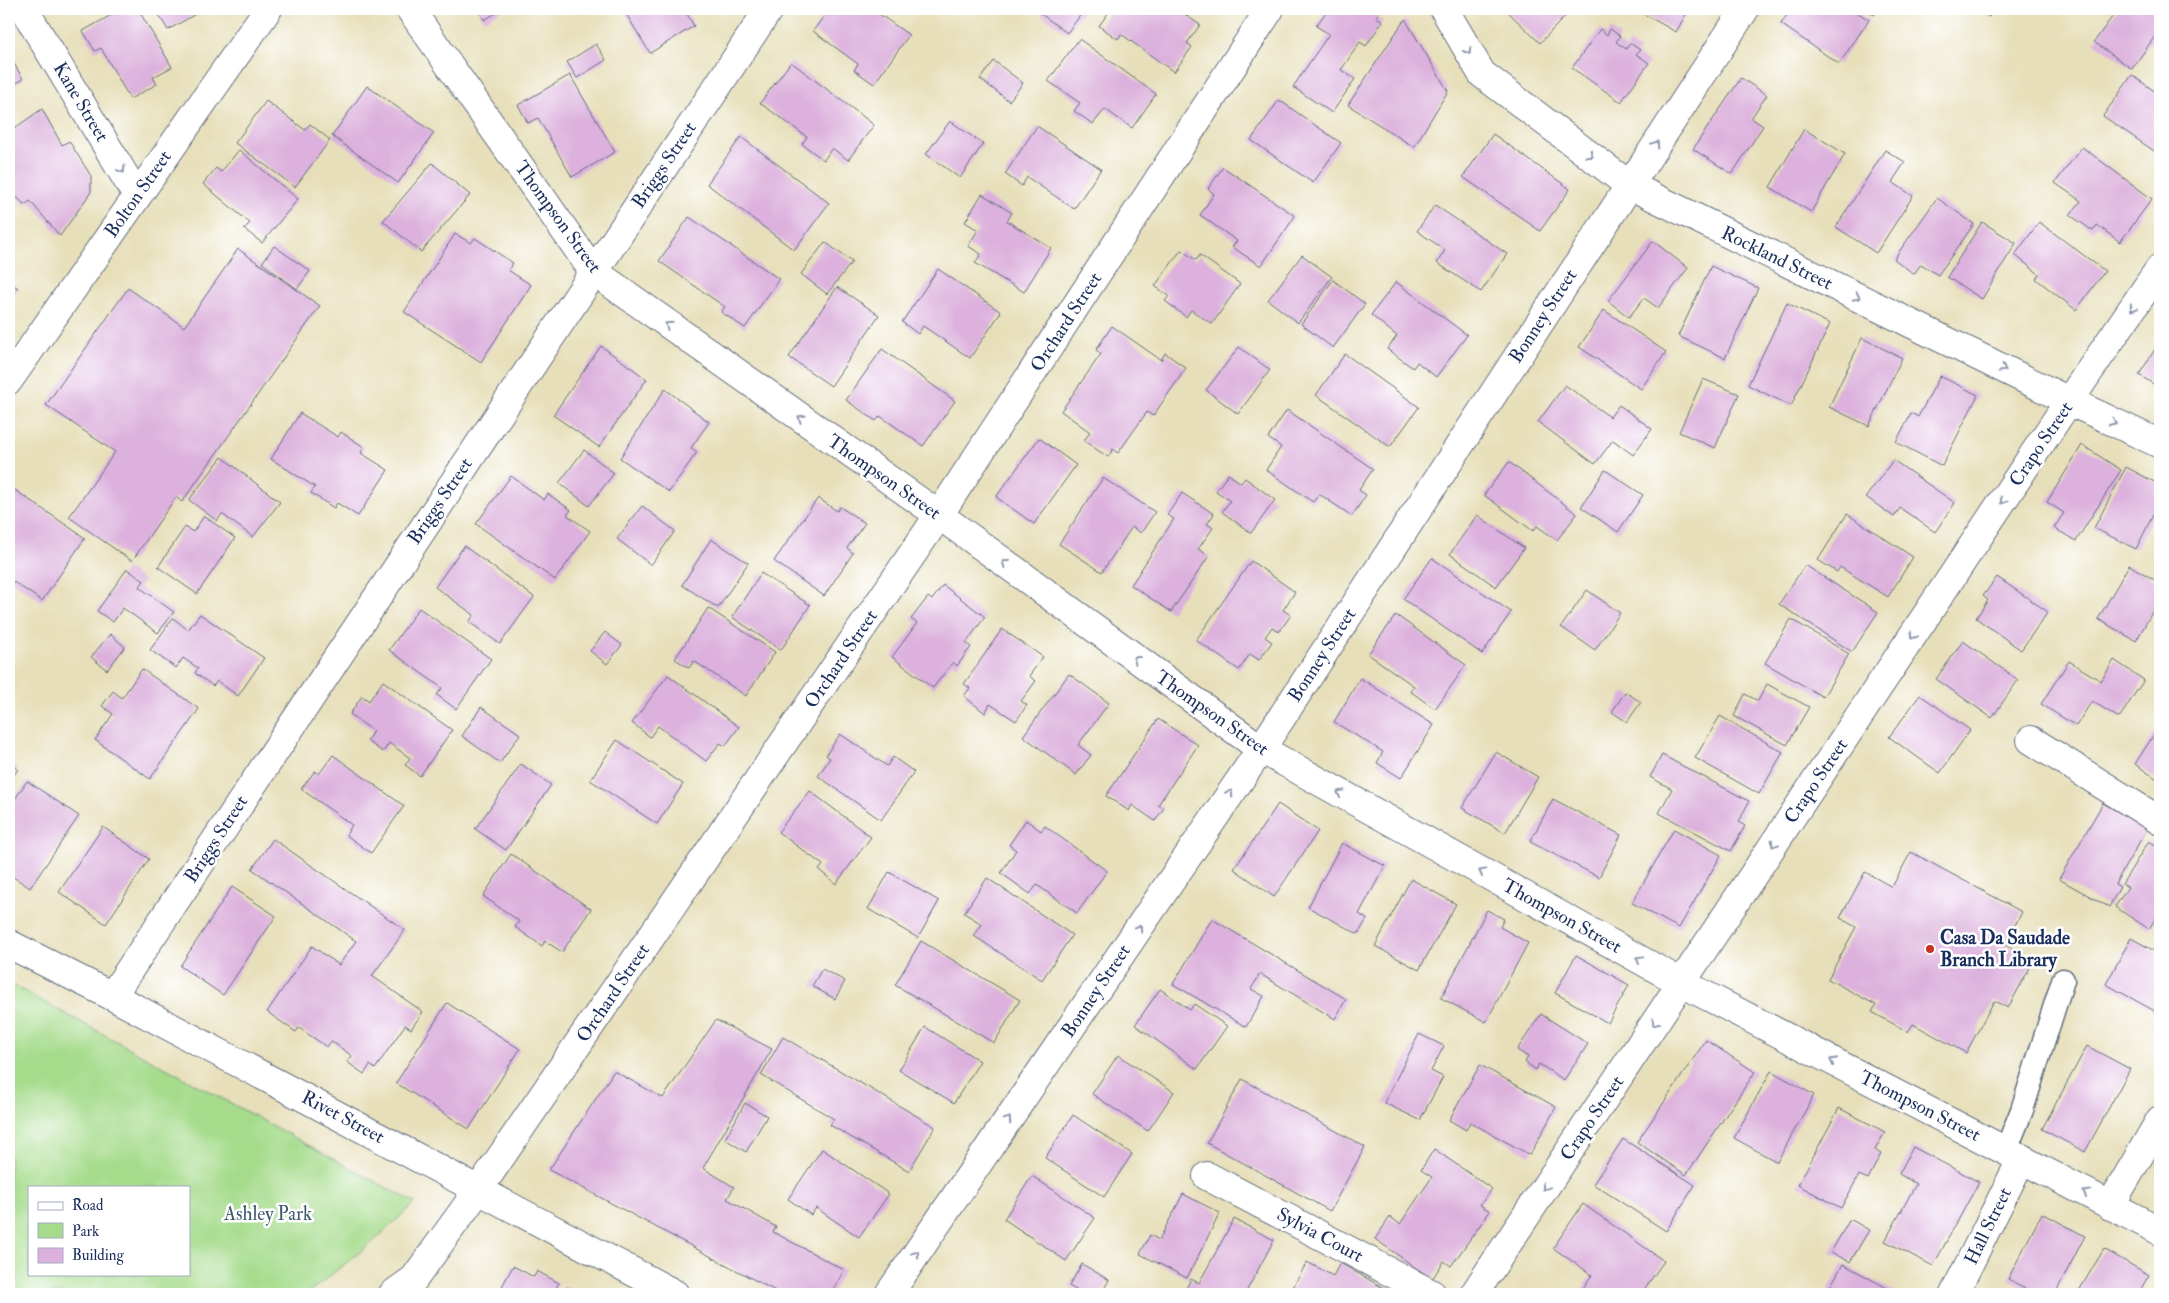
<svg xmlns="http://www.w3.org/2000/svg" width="2169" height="1303" font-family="'IM FELL Double Pica',serif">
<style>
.green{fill:#a5db8b;stroke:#608574;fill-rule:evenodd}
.building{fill:#dcb1dd}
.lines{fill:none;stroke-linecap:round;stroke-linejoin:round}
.service-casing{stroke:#626d7e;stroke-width:25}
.minor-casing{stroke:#626d7e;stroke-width:30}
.tertiary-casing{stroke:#626d7e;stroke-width:30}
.service{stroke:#fff;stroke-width:22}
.minor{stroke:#fff;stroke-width:28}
.tertiary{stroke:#fff;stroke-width:28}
.oneway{stroke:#8d97ae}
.poi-dot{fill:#c8321e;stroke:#fff;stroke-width:2}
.labels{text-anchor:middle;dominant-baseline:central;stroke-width:5;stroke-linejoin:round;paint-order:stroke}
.street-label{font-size:19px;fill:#1b2f5e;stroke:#fff}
.poi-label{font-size:19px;font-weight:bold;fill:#1b2f5e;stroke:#fff;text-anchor:start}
.park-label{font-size:19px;fill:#3e5a69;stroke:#fff}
</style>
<rect width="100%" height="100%" fill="#fff"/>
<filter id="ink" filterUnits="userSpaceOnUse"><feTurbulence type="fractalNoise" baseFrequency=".02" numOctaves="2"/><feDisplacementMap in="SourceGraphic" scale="10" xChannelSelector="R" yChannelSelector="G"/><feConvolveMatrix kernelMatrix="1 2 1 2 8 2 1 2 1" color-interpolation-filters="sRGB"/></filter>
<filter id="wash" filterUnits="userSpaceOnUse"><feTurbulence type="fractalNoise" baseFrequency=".0096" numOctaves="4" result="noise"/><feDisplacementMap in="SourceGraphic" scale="20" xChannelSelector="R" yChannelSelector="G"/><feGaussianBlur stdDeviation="1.12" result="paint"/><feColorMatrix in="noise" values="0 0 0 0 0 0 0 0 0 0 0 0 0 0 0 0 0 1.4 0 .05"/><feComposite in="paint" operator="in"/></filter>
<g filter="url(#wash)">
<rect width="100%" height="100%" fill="#e7dfba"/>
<!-- green -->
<path class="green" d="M9,983L415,1203L374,1241L307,1294H9ZM29,1187H189V1274H29Z"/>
<g id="blocks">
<!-- building -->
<path class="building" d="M122,9H138L172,67L153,77L157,84L130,99L101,48L95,51L83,31Z
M155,9H204L168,30Z
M478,9H503L484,20Z
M623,9H684L694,26L650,53Z
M829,9H872L909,35L874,84L854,70L858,64L813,31Z
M1034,9H1085L1067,33Z
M1111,9H1177L1200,25L1187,43L1192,47L1174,72L1121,34L1118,39L1099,26Z
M1328,9H1381L1376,17L1383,21L1366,46L1360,42L1341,70L1355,79L1332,113L1293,87L1329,34L1316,26Z
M1505,9H1572L1540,43Z
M1635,9H1689L1676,32Z
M1791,9H1852L1869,20L1839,64L1781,24Z
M1865,9H1878L1874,15Z
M1978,9H1995L1989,17Z
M2118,9H2153L2160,14V29L2132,69L2094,42Z
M1405,19L1448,91L1414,147L1348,105Z
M1600,29L1607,35L1610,29L1620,36L1616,42L1626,49L1630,43L1640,50L1636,54L1649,63L1621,102L1572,68Z
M1079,39L1156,94L1132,128L1105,109L1093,124L1074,111L1080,103L1048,81Z
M596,44L606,60L577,78L567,62Z
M9,55L23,79L9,88Z
M994,61L1023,83L1009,101L980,79Z
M791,62L874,125L848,160L832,148L824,160L802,144L807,137L760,103Z
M570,75L615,152L572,177L538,118L528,123L518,105Z
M2132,75L2160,95V155L2103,116Z
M1741,78L1767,95L1751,118L1763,126L1732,174L1693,149Z
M367,86L434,133L398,183L332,136Z
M1279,100L1341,143L1313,183L1251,140Z
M266,101L305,130L310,124L330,140L295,187L235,143Z
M42,109L62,145L69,141L91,176V192L60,236L30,201L25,205L9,190V132Z
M950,121L983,144L960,178L926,154Z
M1037,126L1101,169L1074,209L1027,177L1022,186L1005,174Z
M1804,129L1845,154L1811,212L1770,187Z
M1493,134L1570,189L1540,231L1463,177Z
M741,137L829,203L794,250L707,184Z
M2082,147L2152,199L2120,242L2097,225L2093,231L2070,215L2081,201L2055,183Z
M239,150L298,199L262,243L244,229L250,223L203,184L216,168L221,172Z
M1885,150L1905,162L1892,182L1913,196L1876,253L1836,227Z
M432,163L470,195L421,252L383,221Z
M1223,167L1295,216L1261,266L1232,247L1237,241L1200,215L1214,194L1208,189Z
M982,194L1012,213L1007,221L1051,248L1024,292L975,263L981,254L968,246L978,230L965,222Z
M1937,198L1974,224L1938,275L1921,264L1914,274L1894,259Z
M1435,205L1507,254L1481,292L1437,263L1445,250L1417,231Z
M689,217L779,279L745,328L721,312L725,307L659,261Z
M1982,222L2016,243L1982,299L1947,277Z
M2039,222L2105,271L2076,310L2036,279L2039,274L2015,255Z
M455,234L471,243L475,238L513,263L508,270L531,285L481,362L404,312Z
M1653,241L1688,268L1658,308L1644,298L1629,317L1608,301Z
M825,242L852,262L827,294L801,274Z
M274,246L310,271L297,289L262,263Z
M238,249L320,306L182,502L176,497L132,561L69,517L115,452L46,405L128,288L184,327Z
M1181,250L1196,260L1200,255L1240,284L1212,324L1191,310L1186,317L1165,301L1169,296L1155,286Z
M1302,255L1332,277L1298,323L1268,300Z
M1711,266L1758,288L1725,358L1678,336Z
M938,269L1001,312L970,358L923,326L918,334L902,322Z
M1333,280L1365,304L1333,348L1301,324Z
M9,282L18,288L9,301Z
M1396,282L1467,335L1436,377L1417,362L1413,368L1387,349L1397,336L1371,315Z
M837,287L879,315L831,386L789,357Z
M1787,303L1830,324L1791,406L1748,385Z
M1604,310L1666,352L1641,389L1579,347Z
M1112,326L1161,360L1165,353L1186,368L1153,416L1147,412L1118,453L1113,449L1108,457L1084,441L1090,432L1061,411L1101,354L1096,350Z
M1862,338L1902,358L1869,426L1829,407Z
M2160,341V388L2139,375Z
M601,346L647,379L599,447L553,415Z
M1239,347L1270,370L1238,414L1206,390Z
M882,349L955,401L923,446L880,416L876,421L846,400Z
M1345,354L1419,407L1390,447L1316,395Z
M1940,376L1978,395L1942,466L1896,442L1911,413L1918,417Z
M1703,379L1739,394L1715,448L1679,432Z
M1565,385L1610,417L1619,405L1652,429L1633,455L1613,440L1595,464L1538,422Z
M665,389L709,422L691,448L697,452L669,492L620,458Z
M1287,410L1373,469L1359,490L1366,495L1352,516L1319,494L1313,502L1266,470L1281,447L1268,438Z
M300,413L338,437L341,432L364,447L361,453L388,470L358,516L337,503L334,508L311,493L315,487L271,459Z
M1039,438L1076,465L1034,524L996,497Z
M2082,445L2121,470L2076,541L2054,528L2064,513L2047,502Z
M584,450L614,473L589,506L559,483Z
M222,457L280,502L253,537L222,514L217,521L189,500Z
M1893,460L1955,503L1935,532L1900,508L1894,517L1866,497Z
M1509,462L1577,514L1557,540L1537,526L1533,531L1484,495Z
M2126,467L2160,485V501L2136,549L2094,528Z
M1605,470L1643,495L1618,532L1581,507Z
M1228,474L1241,483L1245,478L1275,500L1251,533L1222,512L1230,501L1216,491Z
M511,476L544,500L548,494L571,510L567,515L590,531L555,580L476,524Z
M1103,478L1155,512L1141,533L1132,527L1102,572L1059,544Z
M9,486L85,538L42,601L9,579Z
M1182,493L1214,514L1207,524L1213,528L1198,549L1209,556L1171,612L1131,585L1174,519L1167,515Z
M818,498L837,511L840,507L865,523L847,548L853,553L824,596L774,561Z
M642,506L675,531L651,565L617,539Z
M1847,514L1913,557L1888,597L1840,567L1837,572L1818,560Z
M1477,515L1524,548L1496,587L1450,554Z
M204,516L235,538L197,594L158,567L185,527L193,532Z
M711,539L748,563L718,608L682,585Z
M464,546L534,597L500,644L469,622L474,615L435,587Z
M1432,558L1511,612L1482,654L1403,599Z
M1251,561L1295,592L1283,610L1291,615L1279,632L1272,627L1265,637L1272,642L1259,660L1250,654L1239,670L1196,640Z
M1805,565L1878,612L1852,652L1779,604Z
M2129,565L2160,583V598L2136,641L2098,619Z
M127,569L144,581L139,587L174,612L158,633L123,608L113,622L97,611Z
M761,573L810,605L781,650L732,617Z
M1997,577L2048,612L2021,650L1976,618L1988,600L1983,596Z
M943,585L985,617L966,643L971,647L957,666L953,662L933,688L892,657L917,623L911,619L928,597L932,600Z
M1587,590L1620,613L1595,650L1561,627Z
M419,608L491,659L456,709L437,695L442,688L389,650Z
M708,608L775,652L746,696L694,661L689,668L675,659Z
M200,614L264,658L238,696L217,681L213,686L195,673L198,668L183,658L176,668L150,650L173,618L188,630Z
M1396,615L1466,665L1435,709L1410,691L1414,686L1368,654Z
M1791,619L1849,654L1823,697L1765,663Z
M1002,629L1043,657L1029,676L1036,681L1021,701L1027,705L1016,721L990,704L985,713L964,696L970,688L964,684Z
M605,632L622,645L607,664L590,651Z
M110,634L125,647L107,670L91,657Z
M1963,641L2018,680L1992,718L1936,679Z
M2114,660L2144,680L2119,718L2092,701L2076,726L2041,704L2069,661L2101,681Z
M142,669L199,709L150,779L95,740L113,714L102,706L113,691L122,698Z
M1069,674L1109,703L1078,745L1091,755L1076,775L1023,736Z
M668,675L739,727L725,746L720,743L706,761L658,726L650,737L632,723Z
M1360,678L1434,725L1401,778L1377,763L1383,752L1334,722Z
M383,681L452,730L420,776L405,765L410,758L389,743L383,752L367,741L373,731L350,714L362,696L369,701Z
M1767,684L1809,707L1787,745L1734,716L1745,694L1758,701Z
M1625,692L1641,702L1627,722L1612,712Z
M1920,695L1970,730L1940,773L1889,737Z
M481,707L520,734L500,763L462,736Z
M1720,716L1783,752L1759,794L1695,758Z
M1158,719L1198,745L1158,805L1164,808L1155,821L1132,805L1129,811L1106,796Z
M2160,725V781L2135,764Z
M840,734L887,766L893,757L914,772L881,820L818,776L830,758L826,755Z
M617,740L683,784L657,824L590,780Z
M1496,752L1538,777L1505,833L1462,808Z
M333,755L404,806L371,853L346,835L352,825L301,789L315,771L319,774Z
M1662,755L1749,801L1739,822L1745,826L1731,851L1659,813L1672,789L1650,777Z
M9,763L18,769L9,783Z
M521,764L551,785L506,850L475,829Z
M27,781L79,816L30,888L9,874V808Z
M810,791L871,837L836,884L819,870L823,865L778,832Z
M1553,799L1621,835L1599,877L1530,842Z
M2103,803L2147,829L2115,884L2120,887L2109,907L2059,879Z
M1278,804L1318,831L1274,897L1234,869Z
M1026,820L1041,831L1045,826L1107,871L1077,913L1037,885L1030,894L1001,873L1016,850L1009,845Z
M103,827L149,859L106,924L59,892Z
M1674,829L1721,855L1679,928L1632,903Z
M273,839L405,930L372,976L423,1012L411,1029L405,1025L375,1069L370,1065L364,1074L347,1062L352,1056L331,1041L327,1047L299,1028L296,1032L267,1012L312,946L339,965L356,941L252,869Z
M2149,841L2160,848V911L2149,929L2115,907L2128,887L2122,884Z
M1342,843L1385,866L1359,914L1367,919L1358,934L1308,907Z
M1911,852L2022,912L2005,944L2034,960L2008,1008L1994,1001L1966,1053L1913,1024L1908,1032L1872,1012L1876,1005L1828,979L1856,927L1840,918L1865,872L1892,887Z
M511,854L591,909L562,952L545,941L542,946L515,927L519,921L483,896Z
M889,872L939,901L918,938L868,909Z
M987,878L1072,935L1042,980L974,936L982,924L964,913Z
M1411,879L1456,904L1419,970L1375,946Z
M232,887L276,916L223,995L180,966Z
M1487,910L1504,919L1500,927L1528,943L1486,1022L1441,998Z
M1212,919L1346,999L1335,1019L1260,974L1251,989L1264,996L1246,1027L1173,984Z
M2131,938L2160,954V1014L2106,984Z
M921,941L1020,1000L994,1043L895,985Z
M1576,955L1629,985L1608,1023L1555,993Z
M822,969L845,981L835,999L812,986Z
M1160,989L1190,1010L1194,1004L1227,1026L1197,1069L1135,1025Z
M447,1003L520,1049L469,1129L396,1083Z
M1541,1014L1588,1044L1564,1080L1539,1064L1536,1070L1525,1062L1528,1057L1517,1050Z
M716,1020L772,1049L703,1168L734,1187L727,1199L776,1227L773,1232L844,1270L831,1294H781L549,1170L614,1071L663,1098Z
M925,1027L980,1061L954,1103L899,1070Z
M1419,1034L1444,1046L1431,1071L1443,1077L1420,1120L1384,1103Z
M783,1037L935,1127L909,1171L830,1125L834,1119L761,1075Z
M1706,1040L1755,1072L1686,1175L1637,1142Z
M2087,1046L2130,1069L2085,1152L2042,1129Z
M1118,1055L1174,1092L1148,1131L1092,1094Z
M1480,1065L1556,1107L1530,1155L1470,1122L1466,1130L1449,1120Z
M1771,1071L1814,1095L1777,1162L1734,1138Z
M1242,1079L1365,1147L1330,1211L1207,1143Z
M745,1103L767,1116L746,1152L725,1139Z
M1839,1108L1885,1132L1875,1150L1881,1154L1868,1179L1859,1175L1841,1208L1798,1185Z
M1073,1115L1132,1154L1104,1197L1045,1158Z
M1623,1139L1695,1185L1666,1231L1593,1184Z
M1913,1147L1979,1182L1933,1266L1885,1241L1916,1184L1899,1174Z
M822,1149L889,1194L859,1237L816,1208L811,1215L788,1199Z
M1434,1149L1492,1189L1480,1205L1490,1211L1451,1266L1444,1261L1432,1279L1375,1239L1390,1217L1400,1224L1432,1177L1421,1170Z
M1032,1176L1095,1218L1066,1261L1004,1219Z
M1183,1194L1220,1213L1187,1278L1140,1254L1150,1235L1159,1240Z
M1583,1204L1664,1261L1641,1294H1579L1592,1275L1553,1248Z
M2042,1213L2085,1236L2055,1294H2021L2025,1288L2008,1279Z
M1234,1219L1274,1240L1245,1294H1183L1191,1279L1199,1283Z
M1850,1219L1869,1230L1850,1262L1831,1252Z
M2104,1249L2149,1275L2138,1294H2077Z
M1307,1262L1333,1276L1340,1263L1394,1294H1292L1290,1293Z
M1082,1264L1109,1280L1101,1294H1083L1069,1286Z
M1843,1264L1898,1294H1826Z
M513,1266L534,1277L537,1271L559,1283L556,1288L564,1293L567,1287L580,1294H498Z"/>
</g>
</g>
<g filter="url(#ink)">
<use href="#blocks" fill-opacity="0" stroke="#626d7e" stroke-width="1"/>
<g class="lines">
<!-- service casing -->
<g class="service-casing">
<path id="service" d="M2006,1150L2022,1110L2063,980"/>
</g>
<!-- minor casing -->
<g class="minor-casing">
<path id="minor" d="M24,9L137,196
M410,9L593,271L939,515L1261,749L1682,983L2160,1231
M1444,9L1482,74L1629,185L2069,401L2160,444
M2031,740L2160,821
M112,996L769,9
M1207,1176L1432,1294
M2110,1206L2160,1120
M889,1294L1261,749L1745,9
M1474,1294L2069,401L2160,268
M1954,1294L2022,1158"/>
</g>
<!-- tertiary casing -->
<g class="tertiary-casing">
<path id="tertiary" d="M9,380L268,9
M9,944L112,996L675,1294
M393,1294L414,1279L479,1189L939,515L1270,9"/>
</g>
<!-- service -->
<use href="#service" class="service"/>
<!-- minor -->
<use href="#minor" class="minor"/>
<!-- tertiary -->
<use href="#tertiary" class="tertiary"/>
</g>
<!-- one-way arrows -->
<defs><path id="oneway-chevron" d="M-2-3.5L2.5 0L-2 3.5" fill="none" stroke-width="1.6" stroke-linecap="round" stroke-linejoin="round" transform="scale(1.25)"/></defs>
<g class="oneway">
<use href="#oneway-chevron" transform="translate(1468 51) rotate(60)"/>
<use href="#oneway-chevron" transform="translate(1656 144) rotate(-56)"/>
<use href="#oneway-chevron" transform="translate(1590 155) rotate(37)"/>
<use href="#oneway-chevron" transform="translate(122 170) rotate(59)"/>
<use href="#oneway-chevron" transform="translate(1857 297) rotate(26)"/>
<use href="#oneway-chevron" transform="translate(2133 308) rotate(124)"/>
<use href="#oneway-chevron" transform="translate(668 325) rotate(-145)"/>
<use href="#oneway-chevron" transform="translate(2003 369) rotate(26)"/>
<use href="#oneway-chevron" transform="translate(801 418) rotate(-145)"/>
<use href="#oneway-chevron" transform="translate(2113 422) rotate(25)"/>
<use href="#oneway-chevron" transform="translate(2003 501) rotate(124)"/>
<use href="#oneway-chevron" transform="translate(1005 563) rotate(-144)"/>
<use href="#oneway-chevron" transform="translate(1913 636) rotate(124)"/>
<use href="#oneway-chevron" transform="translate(1136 659) rotate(-144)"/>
<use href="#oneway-chevron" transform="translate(1230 793) rotate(-56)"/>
<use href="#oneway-chevron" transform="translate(1340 793) rotate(-151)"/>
<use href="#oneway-chevron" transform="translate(1774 844) rotate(124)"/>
<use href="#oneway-chevron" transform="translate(1482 872) rotate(-151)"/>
<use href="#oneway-chevron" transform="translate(1139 928) rotate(-56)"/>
<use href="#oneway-chevron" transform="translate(1639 959) rotate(-151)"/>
<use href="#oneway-chevron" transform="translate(1655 1023) rotate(124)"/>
<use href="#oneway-chevron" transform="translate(1833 1061) rotate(-153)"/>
<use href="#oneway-chevron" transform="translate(1008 1120) rotate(-56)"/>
<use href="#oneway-chevron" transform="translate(1545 1187) rotate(124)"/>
<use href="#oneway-chevron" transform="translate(2086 1193) rotate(-151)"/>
<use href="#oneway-chevron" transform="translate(916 1254) rotate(-56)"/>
</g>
</g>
<!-- markers -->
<circle class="poi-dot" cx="1930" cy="949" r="5"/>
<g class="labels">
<!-- street labels -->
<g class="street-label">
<text transform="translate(81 102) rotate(59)">Kane Street</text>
<text transform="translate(664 165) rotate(-56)">Briggs Street</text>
<text transform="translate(138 194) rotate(-55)">Bolton Street</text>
<text transform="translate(558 217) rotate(54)">Thompson Street</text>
<text transform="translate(1777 258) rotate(26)">Rockland Street</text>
<text transform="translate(1543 316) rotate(-57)">Bonney Street</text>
<text transform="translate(1066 322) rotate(-57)">Orchard Street</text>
<text transform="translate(2041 444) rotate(-56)">Crapo Street</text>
<text transform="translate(884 477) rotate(35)">Thompson Street</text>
<text transform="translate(440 501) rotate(-56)">Briggs Street</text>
<text transform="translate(1322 655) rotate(-57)">Bonney Street</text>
<text transform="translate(841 659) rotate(-56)">Orchard Street</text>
<text transform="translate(1212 713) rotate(35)">Thompson Street</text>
<text transform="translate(1816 781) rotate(-56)">Crapo Street</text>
<text transform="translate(216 839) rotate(-57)">Briggs Street</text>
<text transform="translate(1562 916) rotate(29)">Thompson Street</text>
<text transform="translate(1096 991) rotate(-56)">Bonney Street</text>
<text transform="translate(613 993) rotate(-56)">Orchard Street</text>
<text transform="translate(1920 1106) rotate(27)">Thompson Street</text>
<text transform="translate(343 1117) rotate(28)">Rivet Street</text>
<text transform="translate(1592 1118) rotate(-56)">Crapo Street</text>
<text transform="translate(1988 1226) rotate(-64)">Hall Street</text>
<text transform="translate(1320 1235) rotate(28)">Sylvia Court</text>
</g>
<!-- poi labels -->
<g class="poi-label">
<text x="1940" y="938">Casa Da Saudade<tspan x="1940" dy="22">Branch Library</tspan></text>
</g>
<!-- park labels -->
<g class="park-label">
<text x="268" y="1214">Ashley Park</text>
</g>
</g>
<!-- margin -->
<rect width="2169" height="1303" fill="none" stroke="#fff" stroke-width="30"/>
<!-- legend -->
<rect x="28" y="1186" width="162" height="90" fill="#ffffff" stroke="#a4acbf"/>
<rect x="38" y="1202" width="25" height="8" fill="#ffffff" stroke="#a4acbf"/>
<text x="72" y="1210" font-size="15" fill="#1b2f5e">Road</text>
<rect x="38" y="1223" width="25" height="15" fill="#a5db8b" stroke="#a4acbf"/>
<text x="72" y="1236" font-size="15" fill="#1b2f5e">Park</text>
<rect x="38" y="1248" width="25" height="15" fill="#dcb1dd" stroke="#a4acbf"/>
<text x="72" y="1260" font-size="15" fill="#1b2f5e">Building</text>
</svg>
